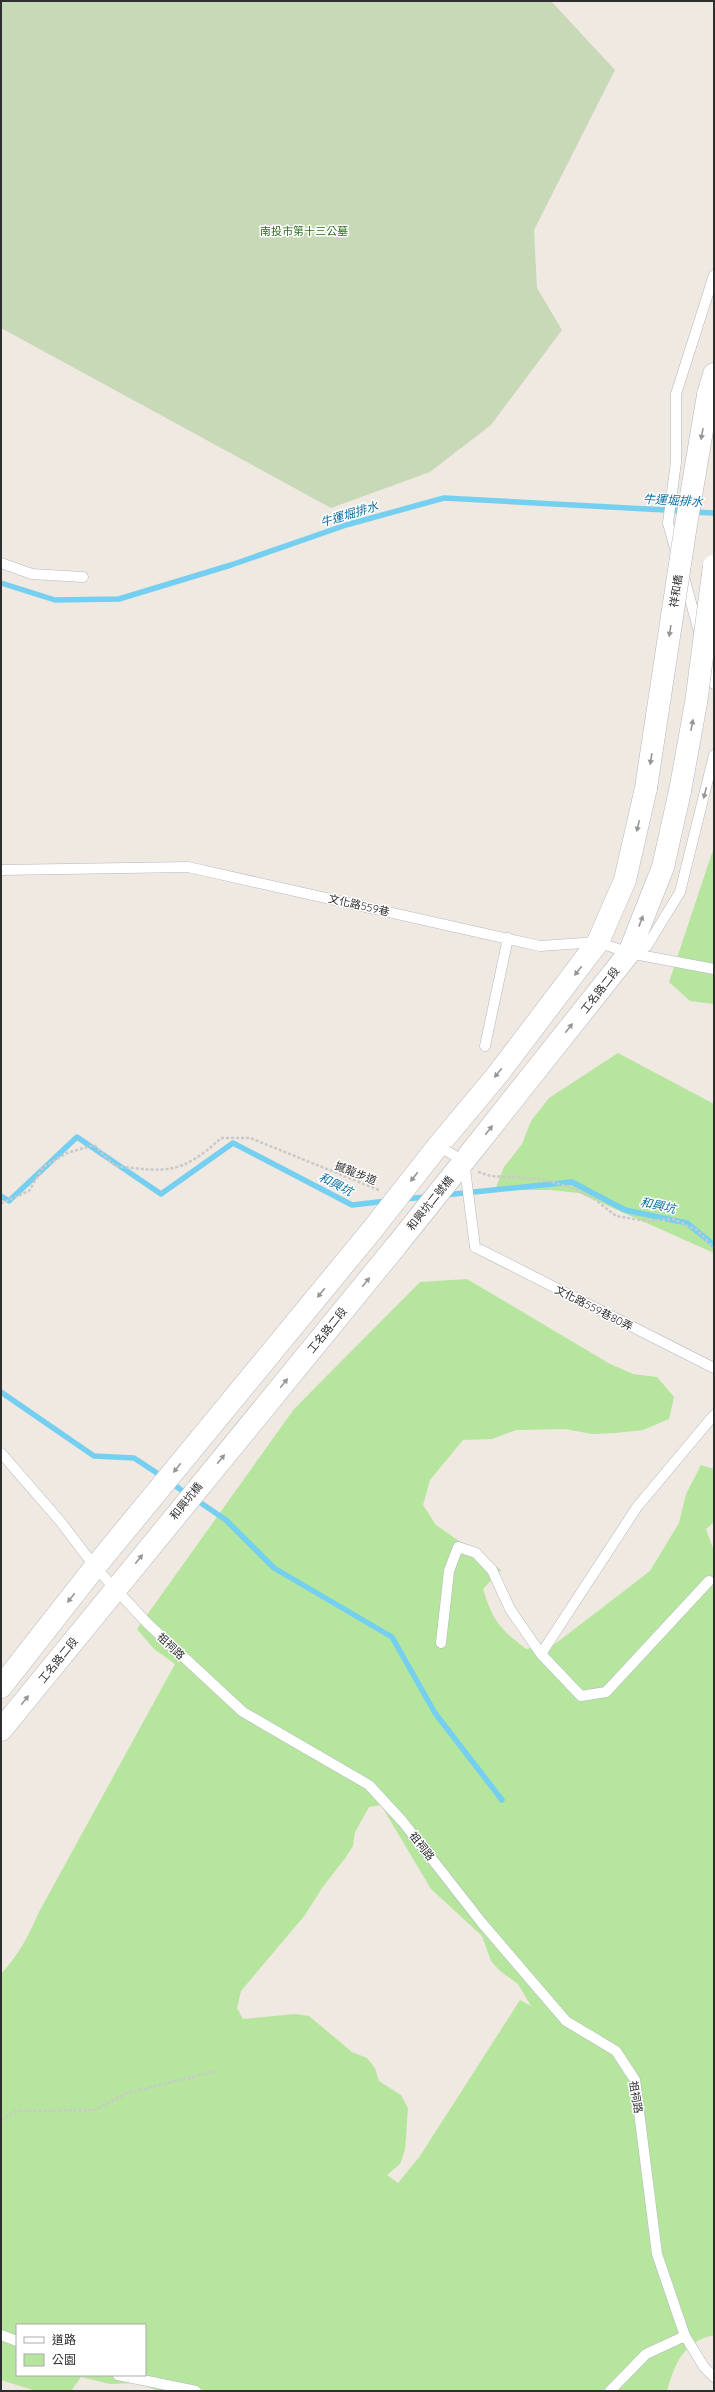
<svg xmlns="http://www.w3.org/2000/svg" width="715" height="2392" font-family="Quicksand,'Noto Sans TC',sans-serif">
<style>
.green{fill:#b6e59e;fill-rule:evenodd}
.cemetery{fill:#c8d9b8}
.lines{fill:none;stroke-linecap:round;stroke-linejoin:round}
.stream{stroke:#75cff0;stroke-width:5.5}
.service-casing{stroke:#b4b7c1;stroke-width:11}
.secondary-casing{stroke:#b4b7c1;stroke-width:23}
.path{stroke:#c9c9c9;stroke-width:2.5;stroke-dasharray:3 2;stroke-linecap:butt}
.service{stroke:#fff;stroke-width:10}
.secondary{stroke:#fff;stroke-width:22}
.service-bridge-casing{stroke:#b4b7c1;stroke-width:11;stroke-linecap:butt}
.secondary-bridge-casing{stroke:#b4b7c1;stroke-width:23;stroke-linecap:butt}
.service-bridge{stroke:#fff;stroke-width:10}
.secondary-bridge{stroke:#fff;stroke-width:22}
.oneway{fill:#969696}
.labels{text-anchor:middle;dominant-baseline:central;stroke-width:3;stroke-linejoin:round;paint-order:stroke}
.park-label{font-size:11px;fill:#2c6e1b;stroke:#fff}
.street-label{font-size:11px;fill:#2e2e2e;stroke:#fff}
.water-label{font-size:12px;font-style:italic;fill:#0d6fa3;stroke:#fff}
</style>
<rect width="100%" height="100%" fill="#efe9e1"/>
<!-- green -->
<path class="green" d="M714,847V1004L690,1001L669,982Z
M618,1053L714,1104V1253L579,1193L550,1190H495L504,1167L522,1144L531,1121L549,1098Z
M467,1279L610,1364L633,1374L657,1377L674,1397L669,1419L643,1430L616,1433L592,1434L565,1429L516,1430L492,1439L463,1440L430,1480L423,1505L436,1525L501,1570L483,1589C493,1621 500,1629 526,1649L555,1644L650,1571L679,1523L686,1494L701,1465L714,1469V1522L706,1529L714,1551V2335C683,2342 675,2363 667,2391H160L135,2383L110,2384L81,2377L71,2391H36L1,2380V1974C18,1956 29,1935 39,1912L175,1664L154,1649L137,1629L294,1409L420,1282ZM381,1805L431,1889L482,1936L491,1961L500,1971L518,1984L531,2006L520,2000L420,2156L398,2183L387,2175L400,2164L405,2150L408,2108L401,2095L379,2081L375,2068L367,2058L352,2052L309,2016L295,2014L243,2019L237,2008L241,1991L305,1915L322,1888L346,1857L353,1846L355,1832L369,1807ZM17,2325H145V2375H17Z"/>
<!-- cemetery -->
<path class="cemetery" d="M1,1H551L615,70L534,230L537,288L562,330L491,425L430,472L331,508L1,328Z"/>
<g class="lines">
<!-- stream -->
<path class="stream" d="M692,512L714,513
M1,583L55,600L119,599L231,565L346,525L444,498L684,511
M445,1195L572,1182L625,1210L687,1223L714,1245
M1,1196L9,1201L77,1137L161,1194L233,1143L352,1205L387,1201
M403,1199L427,1197
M1,1392L94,1456L134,1458L163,1477
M170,1482L187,1494
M195,1499L226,1520L274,1568L392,1637L435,1713L502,1800"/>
<!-- service casing -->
<g class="service-casing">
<path id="service" d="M676,552L668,523L676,462V394L714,275
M1,563L32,574L83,577
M684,577L699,632
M708,661L714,684
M1,870L188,867L540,946L598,942L629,953L714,969
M630,953L647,946L680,892L714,755
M485,1046L508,938
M475,1247L714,1368
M1,1453L60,1521L95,1567L147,1623L243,1712L369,1785L403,1822L482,1923L566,2021L616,2051L635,2080L657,2254L685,2336L704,2367L714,2377
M441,1643L449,1571L458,1547L476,1553L492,1570L510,1609L541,1654L581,1696L606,1692L709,1581
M541,1654L637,1507L714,1415
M1,2335L17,2341
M118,2375L196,2391
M610,2391L646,2354L685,2336"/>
</g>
<!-- secondary casing -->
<g class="secondary-casing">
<path id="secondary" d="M708,395L714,374
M438,1146L498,1074L598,942L625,880L646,788
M464,1161L629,953L663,867L680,791
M1,1687L95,1567L372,1230
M1,1730L396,1246"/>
</g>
<!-- path -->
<path class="path" d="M478,1172L491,1176L540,1179L571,1187L593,1198L616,1216L646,1221L673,1219L697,1230L714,1248
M1,1202L2,1203L29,1191L43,1167L67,1153L94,1145L115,1166C167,1172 181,1175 221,1138H250L379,1190
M1,2120L16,2111L95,2110L127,2093L217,2071"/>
<!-- service -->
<use href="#service" class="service"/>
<!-- secondary -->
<use href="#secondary" class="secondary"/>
<!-- service-bridge casing -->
<g class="service-bridge-casing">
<path id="service-bridge" d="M438,1146L464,1161L475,1247"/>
</g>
<!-- secondary-bridge casing -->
<g class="secondary-bridge-casing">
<path id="secondary-bridge" d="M646,788L685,531L708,395
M680,791L696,703L714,566
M372,1230L438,1146
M396,1246L464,1161"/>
</g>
<!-- service-bridge -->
<use href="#service-bridge" class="service-bridge"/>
<!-- secondary-bridge -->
<use href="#secondary-bridge" class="secondary-bridge"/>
</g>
<!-- one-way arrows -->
<defs><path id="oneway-solid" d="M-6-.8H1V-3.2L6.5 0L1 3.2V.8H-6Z"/></defs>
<g class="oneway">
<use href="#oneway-solid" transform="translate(702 434) rotate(100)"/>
<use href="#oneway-solid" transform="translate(670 631) rotate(99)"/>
<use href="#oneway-solid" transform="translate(692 725) rotate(-79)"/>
<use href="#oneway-solid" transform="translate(651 759) rotate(99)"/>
<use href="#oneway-solid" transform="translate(705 793) rotate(104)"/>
<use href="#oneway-solid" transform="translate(638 826) rotate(103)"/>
<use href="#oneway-solid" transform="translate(641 921) rotate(-69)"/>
<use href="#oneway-solid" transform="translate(578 971) rotate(128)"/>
<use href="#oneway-solid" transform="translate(569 1028) rotate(-52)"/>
<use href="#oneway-solid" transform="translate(498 1073) rotate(129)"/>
<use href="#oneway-solid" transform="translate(489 1130) rotate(-52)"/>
<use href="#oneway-solid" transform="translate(414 1177) rotate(128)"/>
<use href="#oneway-solid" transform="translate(366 1282) rotate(-51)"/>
<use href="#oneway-solid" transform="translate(321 1293) rotate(129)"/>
<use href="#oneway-solid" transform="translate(284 1383) rotate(-51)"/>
<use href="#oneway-solid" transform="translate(221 1459) rotate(-51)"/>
<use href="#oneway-solid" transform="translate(177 1468) rotate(129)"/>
<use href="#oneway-solid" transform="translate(139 1559) rotate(-51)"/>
<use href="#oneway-solid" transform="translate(71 1598) rotate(128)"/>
<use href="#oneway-solid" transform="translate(25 1700) rotate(-51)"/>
</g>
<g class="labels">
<!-- park labels -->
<g class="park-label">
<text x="304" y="231">南投市第十三公墓</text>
</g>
<!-- street labels -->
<g class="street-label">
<text transform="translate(676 591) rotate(-81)">祥和橋</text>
<text transform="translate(359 905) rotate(13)">文化路559巷</text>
<text transform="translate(600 990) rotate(-52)">工名路二段</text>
<text transform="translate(356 1173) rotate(22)">撼龍步道</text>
<text transform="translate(430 1203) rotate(-51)">和興坑二號橋</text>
<text transform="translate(594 1308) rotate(27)">文化路559巷80弄</text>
<text transform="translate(327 1330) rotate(-51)">工名路二段</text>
<text transform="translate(186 1501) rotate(-51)">和興坑橋</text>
<text transform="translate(171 1646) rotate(43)">祖祠路</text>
<text transform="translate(58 1660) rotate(-51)">工名路二段</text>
<text transform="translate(422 1846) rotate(52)">祖祠路</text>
<text transform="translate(636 2097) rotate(80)">祖祠路</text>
</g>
<!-- water labels -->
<g class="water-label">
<text transform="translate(673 500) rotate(3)">牛運堀排水</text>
<text transform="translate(349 514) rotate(-17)">牛運堀排水</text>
<text transform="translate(336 1184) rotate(27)">和興坑</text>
<text transform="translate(658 1205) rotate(12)">和興坑</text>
</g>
</g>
<!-- border -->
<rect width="715" height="2392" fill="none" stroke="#2e2e2e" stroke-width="4"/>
<!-- legend -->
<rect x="16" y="2324" width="130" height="52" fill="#ffffff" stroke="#ababab"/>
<rect x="24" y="2337" width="20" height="6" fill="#ffffff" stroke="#ababab"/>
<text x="52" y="2344" font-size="12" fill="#2e2e2e">道路</text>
<rect x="24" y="2354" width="20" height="12" fill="#b6e59e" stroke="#ababab"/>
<text x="52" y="2364" font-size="12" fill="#2e2e2e">公園</text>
</svg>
